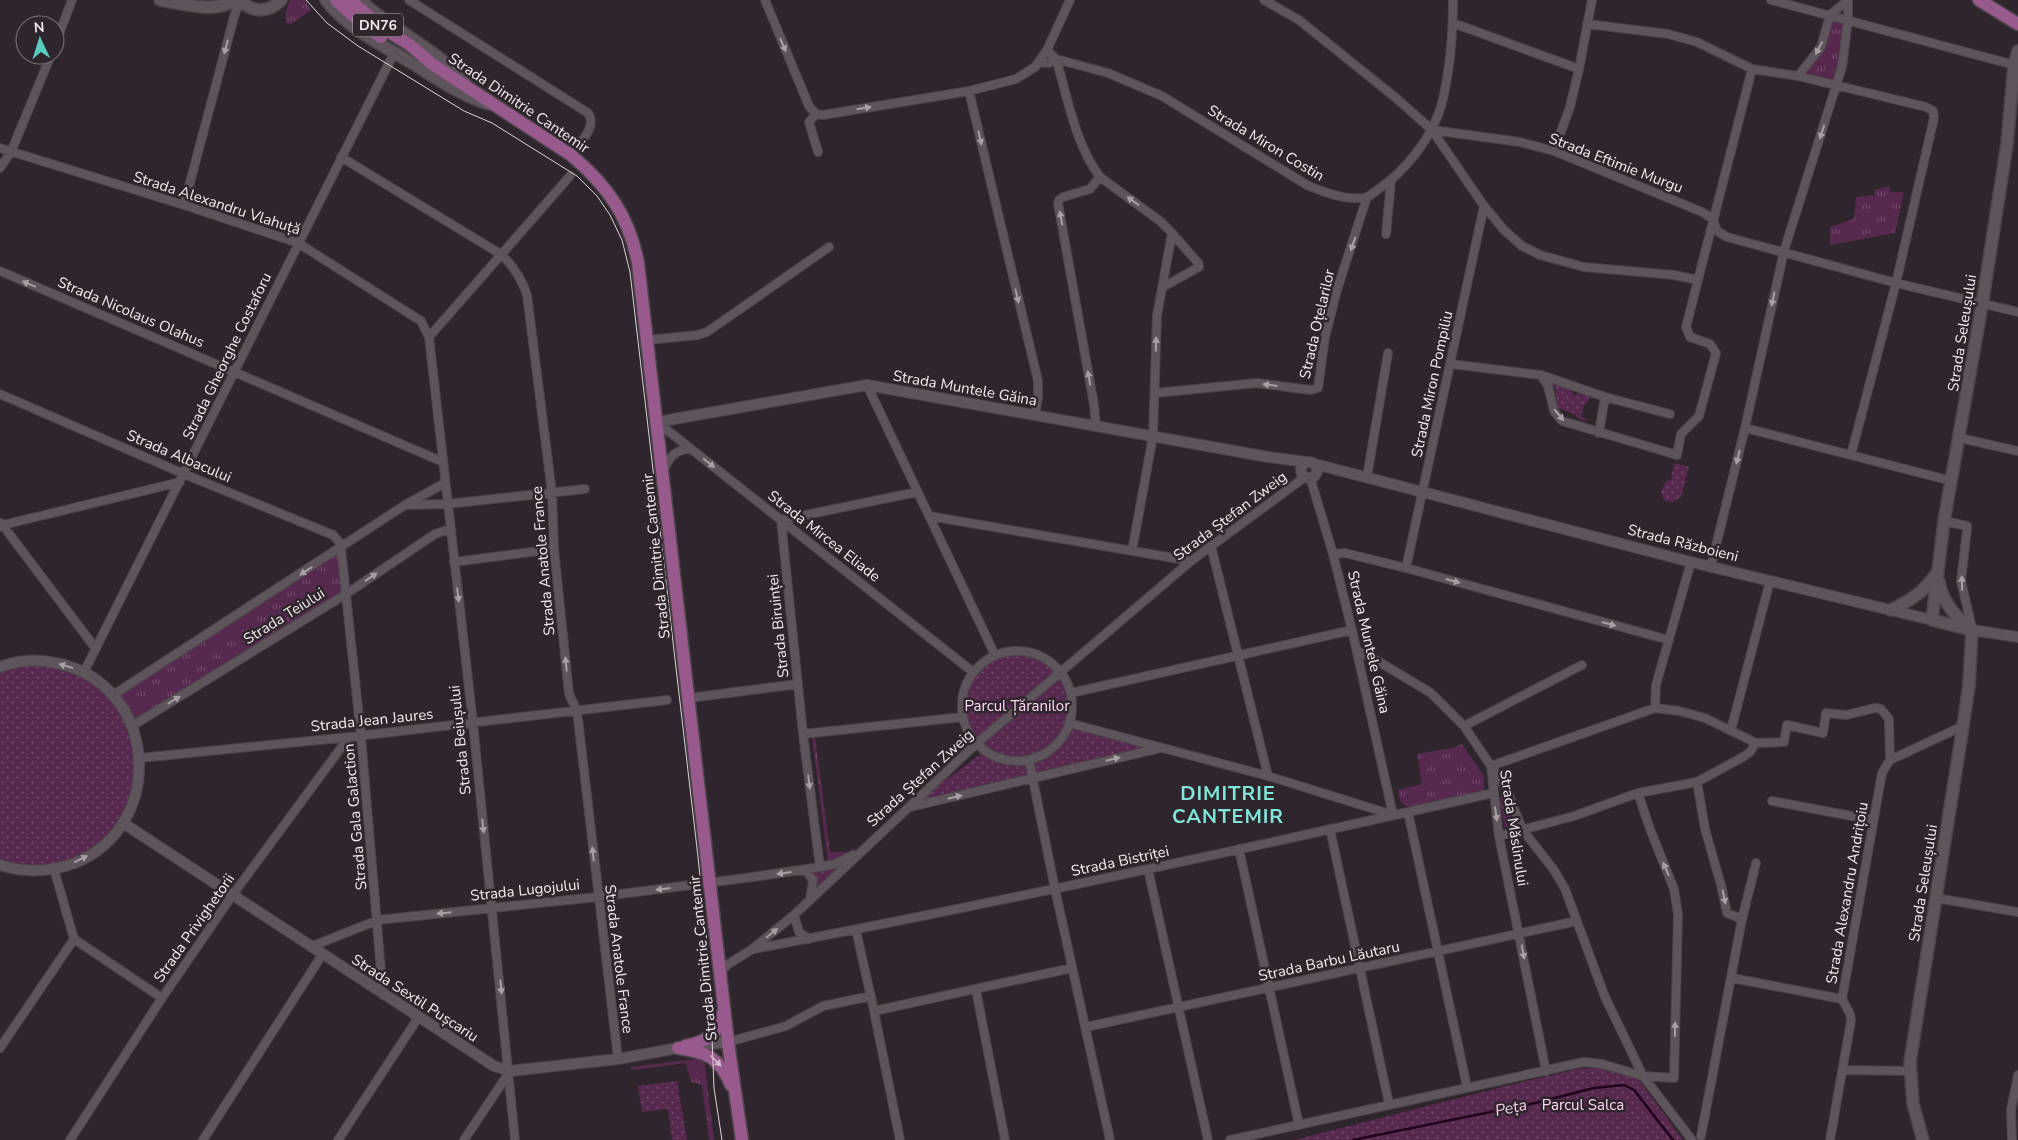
<svg xmlns="http://www.w3.org/2000/svg" width="2018" height="1140" font-family="'Nunito Sans',sans-serif">
<style>
.grass{fill:url(#grass-tufts)}
.park{fill:url(#park-dots)}
.lines{fill:none;stroke-linecap:round;stroke-linejoin:round}
.stream{stroke:#21011c;stroke-width:2.5}
.minor-casing{stroke:#4b4449;stroke-width:10}
.tertiary-casing{stroke:#4b4449;stroke-width:12}
.secondary-casing{stroke:#4b4449;stroke-width:14}
.primary-casing{stroke:#4b4449;stroke-width:15}
.minor{stroke:#5e545b;stroke-width:8}
.tertiary{stroke:#5e545b;stroke-width:10}
.secondary{stroke:#5e545b;stroke-width:11}
.primary{stroke:#98598c;stroke-width:12}
.tram{stroke:#d9d3d7;stroke-width:1}
.oneway{fill:#a8a0a5}
.oneway2{fill:#d2b8cc}
.labels{text-anchor:middle;dominant-baseline:central;stroke-width:5;stroke-linejoin:round;paint-order:stroke}
.shield{fill:#2f262d;stroke:#b7b0b5;stroke-width:1}
.shield-label{font-size:14px;font-weight:bold;fill:#f1ebef}
.street-label{font-size:15px;fill:#f1ebef;stroke:#2f262d}
.park-label{font-size:15px;fill:#fed6f4;stroke:#2f262d}
.water-label{font-size:16px;font-style:italic;fill:#f4ccea;stroke:#2f262d}
.district-label{font-size:20px;font-weight:bold;letter-spacing:1px;fill:#7fe7da;stroke:#2f262d}
</style>
<defs>
<pattern id="grass-tufts" width="24" height="20" patternUnits="userSpaceOnUse" patternTransform="scale(1.25)"><rect width="24" height="20" fill="#57294e"/><path d="M3 7l-1-3M5 7V3M7 7l1-3M15 17l-1-3M17 17v-4M19 17l1-3" fill="none" stroke="#704868"/></pattern>
<pattern id="park-dots" width="8" height="8" patternUnits="userSpaceOnUse" patternTransform="scale(1.25)"><rect width="8" height="8" fill="#57294e"/><path d="M2 2h.1M6 6h.1" fill="none" stroke="#704868" stroke-width="1.8" stroke-linecap="round"/></pattern>
</defs>
<rect width="100%" height="100%" fill="#2f262d"/>
<!-- grass -->
<path class="grass" d="M290,0H305L311,10L291,24L286,23V11Z
M1830,15L1848,20L1837,85L1798,76L1812,61Z
M1889,186L1890,192H1904L1895,233L1830,245V227L1854,219L1856,197L1874,195L1875,190Z
M341,548L346,594L132,726L113,695Z
M812,736L815,737L830,852H848L854,848L855,851L839,861L828,862Z
M1462,744L1484,776V790L1410,808C1401,804 1399,799 1398,790L1422,784L1417,754L1453,748Z
M1501,794L1506,796L1516,822V826L1510,828L1505,827L1500,805Z
M704,1058L714,1140H709L702,1085L691,1082L686,1063L631,1070V1067Z"/>
<!-- park -->
<path class="park" d="M1547,379L1566,386L1575,396L1580,392L1587,393L1589,399L1584,406L1581,417L1588,420L1582,421L1574,414L1558,408L1555,388Z
M1674,463L1689,467L1681,497L1673,502L1664,500L1661,492L1666,481L1671,480Z
M1015,651C1058,655 1077,681 1070,724L1164,747L908,808L985,751C977,744 970,737 966,727C949,689 979,655 1015,651Z
M37,661L95,679L132,726L137,791L104,845L54,869L0,865V667Z
M841,864L818,888L817,880L813,872Z
M1598,1068L1609,1070L1639,1080L1683,1140H1294L1518,1083L1579,1069Z
M677,1081L687,1140H672L668,1109L642,1112L638,1086Z"/>
<g class="lines">
<!-- stream -->
<path class="stream" d="M1353,1140L1535,1103L1594,1088L1624,1085L1634,1090L1673,1140"/>
<!-- minor casing -->
<g class="minor-casing">
<path id="minor" d="M409,0L588,113C598,127 579,143 571,155
M765,0L809,106L816,114
M1264,0L1299,20L1396,98L1432,130L1484,206L1504,230L1522,246L1540,255L1584,267L1674,275L1698,280
M1771,0L2018,66
M1453,23L1579,69
M1587,24L1668,34L1697,42L1752,69L1798,76L1926,107L1933,111L1934,118L1896,283L1851,455
M55,45L72,0
M1047,50L1056,59L1108,73L1162,96L1307,185C1323,192 1349,202 1367,197C1370,196 1374,192 1376,191C1405,172 1433,137 1442,103C1450,70 1453,34 1453,0
M1056,59C1068,98 1075,144 1100,177L1160,221L1172,233L1157,316L1153,436L1132,551
M1039,62L1049,63L1056,59
M1798,76L1821,47L1830,15L1848,0
M969,91L1038,381V397L1035,416
M816,114L823,115L969,91L1016,79L1035,67L1047,50L1070,0
M816,114L809,122L818,152
M1432,130L1520,142L1554,151L1702,212L1713,219L1717,231L1727,237L1896,283L2018,312
M0,148L184,205L298,243L421,321L429,337L473,723L515,1140
M1554,151L1570,107L1579,69L1592,0
M341,157L502,255C514,267 522,279 527,295L552,493L554,549L569,694L577,711L618,1059
M0,168L11,152L51,55
M184,205L234,17L240,0
M1386,234L1391,181
M0,271L443,462
M1163,287L1199,267V264L1172,233
M429,337L570,176
M647,340L698,335L707,332L829,247
M1451,364L1541,375L1605,397L1670,414
M1541,375L1548,386L1554,411L1562,421L1677,455L1681,434L1699,416L1716,353L1710,344L1690,337L1686,327L1752,69
M867,385L995,655
M1155,393L1257,383L1311,390L1318,388L1325,337L1337,290L1367,197
M0,394L184,474L333,535L340,543L341,548L361,736L383,995
M657,422L973,672
M1096,426L1094,405L1058,203L1059,200L1063,197L1090,189L1100,177
M1745,428L1952,481
M1599,433L1605,397
M1960,438L2018,451
M664,470C669,457 676,449 691,449
M1367,477L1388,353
M406,505L447,504L585,489
M929,516L1191,561
M1944,521L1967,526V529L1961,581L1972,628
M1,523L96,649
M0,527L3,525L180,482
M1211,546L1268,776
M1333,554L1345,553L1406,568L1669,640
M454,562L554,549
M1711,566L1745,428L1784,251L1842,67L1848,20V0
M1406,568L1484,206
M1358,651L1376,660L1431,693L1464,726L1491,766L1499,836L1546,1071
M962 706a55 55 0 1 1 110 0a55 55 0 1 1-110 0Z
M84,672L394,53
M1071,693L1352,630
M113,695L405,505L445,483
M689,698L798,684
M1655,708L1656,685L1691,562
M1069,723L1268,776L1393,815L1352,630L1333,554L1310,477
M132,726L346,594L435,534L450,529
M1464,726L1582,665
M1731,730L1770,581
M803,734L963,717
M140,758L349,737L667,700
M1029,760L1055,889L1110,1140
M1697,782L1705,829L1721,885L1727,913L1742,919
M1772,801L1873,820
M910,807L1161,748
M1408,812L1467,1087
M1330,829L1389,1104
M1499,836L1574,816L1638,793L1697,782L1743,757L1750,752L1756,743
M1239,849L1299,1125
M820,867L803,734L781,520L917,492
M54,869L74,939L162,998
M1148,869L1208,1140
M801,870L807,872L813,880L810,899
M1936,898L2018,912
M794,915L799,932L809,939
M856,930L874,1011L900,1140
M310,947L378,920L597,897L753,877L820,867L835,864L853,855
M754,949C1002,902 1248,848 1493,793
M721,972L727,965L751,950L794,915L975,745L1191,561L1305,477
M1732,978L1842,999
M976,990L1005,1140
M874,1011L1072,968
M1086,1027L1577,921
M728,1042L786,1026L823,1006L871,996
M0,1048L74,939
M1843,1070L1910,1071
M1701,1136L1742,919L1756,863
M70,1140L162,998L234,893L349,737
M203,1140L322,955
M338,1140L418,1018
M464,1140L510,1071
M1230,1140L1584,1062L1602,1064L1643,1076L1674,1078L1678,914L1674,889L1650,829L1638,793
M1692,1140L1643,1076L1605,997L1565,889L1554,870L1522,829L1507,790L1491,766L1655,708L1679,711L1705,718L1756,743L1784,742L1787,725L1823,733L1826,713L1846,715L1875,708L1881,709L1889,719L1890,760
M1830,1140L1851,1021L1850,1014L1842,999L1882,773L1890,760L1963,726
M2012,1140L2011,1110L2018,1075"/>
</g>
<!-- tertiary casing -->
<g class="tertiary-casing">
<path id="tertiary" d="M657,422L867,385L1268,457L1306,462
M1301 470a8 8 0 1 1 16 0a8 8 0 1 1-16 0Z
M1315,464L1691,562L1932,620
M1972,630L2018,637
M0,667C18,660 38,659 56,663C157,683 169,824 75,863C51,872 24,873 0,865
M123,823L494,1066L510,1071L618,1059L678,1048L728,1042"/>
</g>
<!-- secondary casing -->
<g class="secondary-casing">
<path id="secondary" d="M160,0C185,4 213,14 236,0
M240,0C252,13 269,13 281,0
M326,0C347,28 382,45 412,63C436,78 461,96 489,104
M361,0C369,10 381,17 392,25C419,44 447,59 467,86
M1939,582C1942,600 1953,614 1967,626
M1891,610C1911,600 1923,593 1936,574
M1972,630L1932,620L1944,521L1982,305L2007,144L2014,66L2018,51
M1923,1140L1913,1104L1910,1062L1963,726L1969,685L1972,630"/>
</g>
<!-- primary casing -->
<g class="primary-casing">
<path id="primary" d="M336,0L360,22L381,37
M350,0L381,27L410,45L432,64L571,155C607,185 629,216 638,263L728,1042L742,1140
M1979,0L2018,24
M685,1046C706,1042 718,1035 723,1013
M678,1048C707,1052 719,1057 731,1085"/>
</g>
<!-- minor -->
<use href="#minor" class="minor"/>
<!-- tertiary -->
<use href="#tertiary" class="tertiary"/>
<!-- secondary -->
<use href="#secondary" class="secondary"/>
<!-- primary -->
<use href="#primary" class="primary"/>
<!-- tram -->
<path class="tram" d="M306,0L327,23L358,46L464,111L492,123L577,176L597,196L610,215L622,240L630,272L698,857L709,963L714,1088L722,1140"/>
</g>
<!-- one-way arrows -->
<defs><path id="oneway-solid" d="M-6-.8H1V-3.2L6.5 0L1 3.2V.8H-6Z" transform="scale(1.25)"/></defs>
<g class="oneway">
<use href="#oneway-solid" transform="translate(783 45) rotate(67)"/>
<use href="#oneway-solid" transform="translate(226 47) rotate(105)"/>
<use href="#oneway-solid" transform="translate(1819 48) rotate(118)"/>
<use href="#oneway-solid" transform="translate(864 108) rotate(-9)"/>
<use href="#oneway-solid" transform="translate(1822 132) rotate(108)"/>
<use href="#oneway-solid" transform="translate(980 138) rotate(77)"/>
<use href="#oneway-solid" transform="translate(1133 201) rotate(-144)"/>
<use href="#oneway-solid" transform="translate(1061 218) rotate(-100)"/>
<use href="#oneway-solid" transform="translate(1353 244) rotate(109)"/>
<use href="#oneway-solid" transform="translate(29 284) rotate(-157)"/>
<use href="#oneway-solid" transform="translate(1017 296) rotate(77)"/>
<use href="#oneway-solid" transform="translate(1773 299) rotate(102)"/>
<use href="#oneway-solid" transform="translate(1156 344) rotate(-89)"/>
<use href="#oneway-solid" transform="translate(1089 378) rotate(-100)"/>
<use href="#oneway-solid" transform="translate(1270 385) rotate(-173)"/>
<use href="#oneway-solid" transform="translate(1559 415) rotate(50)"/>
<use href="#oneway-solid" transform="translate(1738 457) rotate(104)"/>
<use href="#oneway-solid" transform="translate(709 463) rotate(38)"/>
<use href="#oneway-solid" transform="translate(306 571) rotate(147)"/>
<use href="#oneway-solid" transform="translate(371 577) rotate(-34)"/>
<use href="#oneway-solid" transform="translate(1453 581) rotate(15)"/>
<use href="#oneway-solid" transform="translate(1962 583) rotate(-91)"/>
<use href="#oneway-solid" transform="translate(458 595) rotate(83)"/>
<use href="#oneway-solid" transform="translate(1609 624) rotate(15)"/>
<use href="#oneway-solid" transform="translate(566 664) rotate(-96)"/>
<use href="#oneway-solid" transform="translate(66 666) rotate(-164)"/>
<use href="#oneway-solid" transform="translate(174 700) rotate(-32)"/>
<use href="#oneway-solid" transform="translate(1113 759) rotate(-13)"/>
<use href="#oneway-solid" transform="translate(809 782) rotate(83)"/>
<use href="#oneway-solid" transform="translate(955 797) rotate(-13)"/>
<use href="#oneway-solid" transform="translate(1496 814) rotate(82)"/>
<use href="#oneway-solid" transform="translate(483 826) rotate(84)"/>
<use href="#oneway-solid" transform="translate(593 854) rotate(-96)"/>
<use href="#oneway-solid" transform="translate(81 859) rotate(-26)"/>
<use href="#oneway-solid" transform="translate(1666 869) rotate(-113)"/>
<use href="#oneway-solid" transform="translate(784 873) rotate(172)"/>
<use href="#oneway-solid" transform="translate(663 889) rotate(173)"/>
<use href="#oneway-solid" transform="translate(1724 897) rotate(79)"/>
<use href="#oneway-solid" transform="translate(444 913) rotate(174)"/>
<use href="#oneway-solid" transform="translate(772 933) rotate(-39)"/>
<use href="#oneway-solid" transform="translate(1523 952) rotate(79)"/>
<use href="#oneway-solid" transform="translate(501 987) rotate(84)"/>
<use href="#oneway-solid" transform="translate(1675 1029) rotate(-89)"/>
</g>
<use class="oneway2" href="#oneway-solid" transform="translate(716 1061) rotate(46)"/>
<g class="labels">
<!-- shield labels -->
<rect class="shield" x="353" y="13.5" width="50" height="23" rx="4"/>
<g class="shield-label">
<text x="378" y="25">DN76</text>
</g>
<!-- street labels -->
<g class="street-label">
<text transform="translate(519 103) rotate(34)">Strada Dimitrie Cantemir</text>
<text transform="translate(1266 143) rotate(31)">Strada Miron Costin</text>
<text transform="translate(1616 163) rotate(21)">Strada Eftimie Murgu</text>
<text transform="translate(217 203) rotate(18)">Strada Alexandru Vlahuță</text>
<text transform="translate(131 312) rotate(23)">Strada Nicolaus Olahus</text>
<text transform="translate(1317 324) rotate(-77)">Strada Oțelarilor</text>
<text transform="translate(1962 333) rotate(-81)">Strada Seleușului</text>
<text transform="translate(227 356) rotate(-64)">Strada Gheorghe Costaforu</text>
<text transform="translate(1432 384) rotate(-78)">Strada Miron Pompiliu</text>
<text transform="translate(965 388) rotate(10)">Strada Muntele Găina</text>
<text transform="translate(179 456) rotate(23)">Strada Albacului</text>
<text transform="translate(1230 516) rotate(-37)">Strada Ștefan Zweig</text>
<text transform="translate(824 536) rotate(38)">Strada Mircea Eliade</text>
<text transform="translate(1683 543) rotate(14)">Strada Războieni</text>
<text transform="translate(656 556) rotate(-96)">Strada Dimitrie Cantemir</text>
<text transform="translate(543 561) rotate(-95)">Strada Anatole France</text>
<text transform="translate(284 616) rotate(-32)">Strada Teiului</text>
<text transform="translate(778 626) rotate(-96)">Strada Biruinței</text>
<text transform="translate(1369 642) rotate(77)">Strada Muntele Găina</text>
<text transform="translate(372 720) rotate(-6)">Strada Jean Jaures</text>
<text transform="translate(460 740) rotate(-96)">Strada Beiușului</text>
<text transform="translate(920 778) rotate(-42)">Strada Ștefan Zweig</text>
<text transform="translate(355 817) rotate(-95)">Strada Gala Galaction</text>
<text transform="translate(1514 828) rotate(81)">Strada Măslinului</text>
<text transform="translate(1120 861) rotate(-12)">Strada Bistriței</text>
<text transform="translate(1923 883) rotate(-81)">Strada Seleușului</text>
<text transform="translate(525 890) rotate(-6)">Strada Lugojului</text>
<text transform="translate(1847 893) rotate(-80)">Strada Alexandru Andrițoiu</text>
<text transform="translate(194 928) rotate(-55)">Strada Privighetorii</text>
<text transform="translate(703 958) rotate(-96)">Strada Dimitrie Cantemir</text>
<text transform="translate(619 959) rotate(83)">Strada Anatole France</text>
<text transform="translate(1329 961) rotate(-12)">Strada Barbu Lăutaru</text>
<text transform="translate(415 998) rotate(33)">Strada Sextil Pușcariu</text>
</g>
<!-- park labels -->
<g class="park-label">
<text x="1017" y="706">Parcul Țăranilor</text>
<text x="1583" y="1105">Parcul Salca</text>
</g>
<!-- water labels -->
<g class="water-label">
<text transform="translate(1511 1108) rotate(-12)">Peța</text>
</g>
<!-- district labels -->
<g class="district-label">
<text x="1228" y="793">DIMITRIE<tspan x="1228" dy="23">CANTEMIR</tspan></text>
</g>
</g>
<!-- north arrow -->
<g transform="translate(40 40) rotate(356)"><circle r="24" fill="#2f262d" stroke="#7d757b"/>
<path d="M0-4L9 19L0 12L-9 19Z" fill="#58cec0"/>
<text y="-8" font-size="14" font-weight="bold" text-anchor="middle" fill="#f1ebef">N</text>
</g>
</svg>
